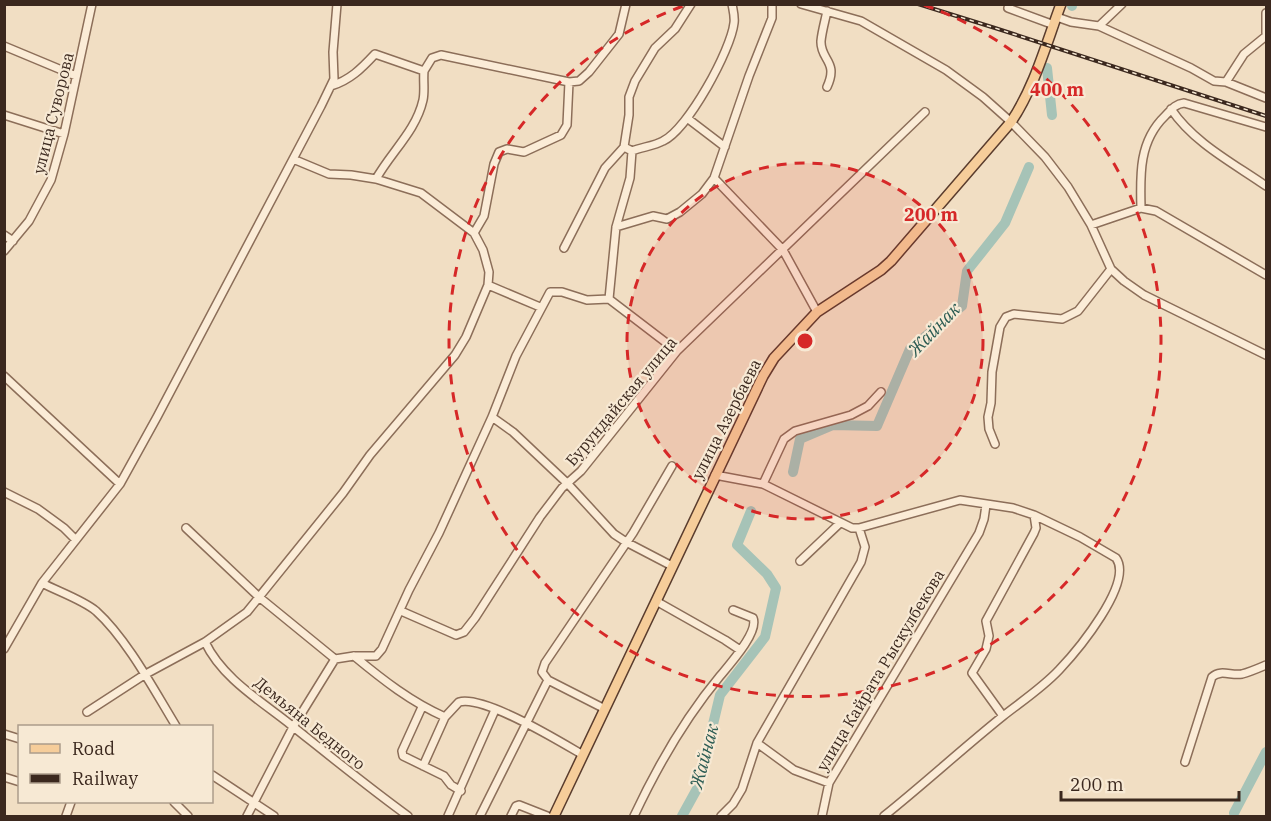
<svg xmlns="http://www.w3.org/2000/svg" width="1271" height="821" font-family="'IBM Plex Serif',serif">
<style>
.lines{fill:none;stroke-linecap:round;stroke-linejoin:round}
.river{stroke:#a6c3b7;stroke-width:10}
.minor-casing{stroke:#8c6e59;stroke-width:10}
.major-casing{stroke:#5a3c2d;stroke-width:12}
.minor{stroke:#fbecd7;stroke-width:7}
.major{stroke:#f6cd9a;stroke-width:9}
.rail-casing{stroke:#3b281e;stroke-width:4}
.rail{stroke:#f7e9d4;stroke-width:1.5;stroke-dasharray:4.5;stroke-linecap:butt}
.ring{fill:none;stroke:#d62828;stroke-width:3;stroke-dasharray:10 8}
.labels{text-anchor:middle;dominant-baseline:central;stroke-width:4.5;stroke-linejoin:round;paint-order:stroke}
.street-label{font-size:16px;fill:#3b281e;stroke:#f7e9d4}
.water-label{font-size:18px;font-style:italic;fill:#2c5c53;stroke:#f7e9d4}
.centre{fill:#d62828;stroke:#f7e9d4;stroke-width:3}
.ring-label{font-size:18px;text-anchor:middle;font-weight:bold;fill:#d62828;stroke:#f7e9d4;stroke-width:4.5;stroke-linejoin:round;paint-order:stroke}
</style>
<rect width="100%" height="100%" fill="#f1dec3"/>
<g class="lines">
<!-- river -->
<path class="river" d="M1072,6V4
M1047,68L1052,115
M793,472L800,439L833,425L877,426L910,349L962,306L967,271L1005,223L1029,167
M1234,813L1266,752
M682,816L698,787L720,695L765,637L776,588L767,574L737,545L751,511"/>
<!-- minor casing -->
<g class="minor-casing">
<path id="minor" d="M691,4L675,29L655,48L635,81L629,97V115L624,147L632,151C642,147 654,146 663,141C688,129 731,50 734,23C735,17 733,10 732,4
M801,4L861,21L946,70L983,97L1011,122L1045,157L1068,187L1091,225L1111,269L1124,281L1144,295L1266,355
M1009,4L1008,8L1054,25
M1266,13V33
M1057,17L1071,22L1099,26L1191,68L1214,81L1226,82L1266,98
M1099,26L1122,4
M4,46L76,76
M1226,82L1244,54L1266,36
M331,86C350,80 361,69 375,54L424,71L432,58L441,55L569,82L579,81L589,72L619,34L626,4
M827,87C839,61 820,60 821,41C822,31 825,21 827,11
M1171,109C1194,143 1233,163 1266,186
M4,115L64,134
M687,118L725,147
M714,178L783,250L817,312
M376,179C391,152 416,131 423,100C425,91 423,80 424,71
M1141,208C1140,174 1139,141 1165,116C1171,110 1175,104 1184,103L1266,127
M1091,225L1141,208L1156,211L1266,275
M616,227L653,216L667,219L680,212L702,194L714,178L749,76L772,18V4
M474,233L484,216L494,164L499,152L507,149L524,152L561,135L567,125L569,82
M4,235L13,241
M564,248L605,168L624,147
M4,251L29,221L51,180L64,134L92,4
M488,285L540,307
M609,299L616,227L630,178L632,151
M4,376L120,484
M492,417L513,432L568,484L614,534L626,542L672,566
M995,444L989,429L988,417L991,403L992,372L1000,327L1006,317L1014,314L1062,319L1078,311L1111,269
M715,475L763,484L852,528H859L960,500L1013,508L1034,515L1080,537L1116,558C1134,583 1077,651 1059,670C1042,688 1022,701 1003,716C962,749 924,784 884,816
M763,484L784,439L795,431L851,415L868,406L881,392
M4,492L38,509L64,528L76,540
M186,528L259,597L335,659
M800,561L840,523
M42,583C57,591 83,600 96,611C127,639 154,690 176,726
M656,601L725,640L740,650
M401,611L456,635L464,632L475,618L540,517L562,488L581,471L677,351L925,112
M205,642C222,678 261,701 291,725C330,756 368,787 408,816
M4,649L42,583L120,484L157,417L321,106L334,79L333,52L337,4
M354,656C383,680 411,702 445,717L459,702C484,695 559,741 583,755
M422,707L402,751L403,756L444,776L451,785L461,791
M605,709L548,680L542,672L545,663L633,533L672,466
M87,712L144,675L205,642L247,612L343,493L370,455L455,355L466,337L488,285L489,272L483,250L474,233L421,193L376,179L351,175L329,174L293,159
M1003,716L972,673L986,649L989,636L986,621L1034,533L1036,528L1034,515
M4,734L20,739
M757,743L794,770L829,783
M1185,762L1212,677C1221,669 1231,676 1242,674C1250,672 1259,668 1266,665
M423,766L445,717
M212,775L274,816
M4,777L20,782
M174,802L188,816
M66,816L71,802
M247,816L293,727L335,659L354,656H376L382,649L409,590L439,533L492,417L516,356L550,292H562L587,300L609,299L677,351
M448,816L495,710
M480,816L548,680
M511,816L516,806L519,805L547,816
M634,816C657,767 685,718 720,676C730,664 759,632 753,618L733,610
M721,816L733,804L742,789L757,743L861,562L865,547L859,528
M822,816L829,783L979,533L984,519L986,505"/>
</g>
<!-- major casing -->
<g class="major-casing">
<path id="major" d="M554,816L763,376L774,358L817,312L881,270L891,261L1011,122C1035,86 1046,44 1061,4"/>
</g>
<!-- minor -->
<use href="#minor" class="minor"/>
<!-- major -->
<use href="#major" class="major"/>
<!-- rail casing -->
<g class="rail-casing">
<path id="rail" d="M918,4L995,28L1266,116"/>
</g>
<!-- rail -->
<use href="#rail" class="rail"/>
</g>
<!-- distance rings -->
<circle cx="805" cy="341" r="178" fill="#d62828" fill-opacity=".12"/>
<g class="ring">
<circle cx="805" cy="341" r="178"/>
<path d="M924 5A356 356 0 1 1 686 5"/>
</g>
<g class="labels">
<!-- street labels -->
<g class="street-label">
<text transform="translate(53 113) rotate(-76)">улица Суворова</text>
<text transform="translate(621 401) rotate(-50)">Бурундайская улица</text>
<text transform="translate(726 419) rotate(-63)">улица Азербаева</text>
<text transform="translate(880 670) rotate(-59)">улица Кайрата Рыскулбекова</text>
<text transform="translate(310 723) rotate(39)">Демьяна Бедного</text>
</g>
<!-- water labels -->
<g class="water-label">
<text transform="translate(934 329) rotate(-46)">Жайнак</text>
<text transform="translate(704 756) rotate(-75)">Жайнак</text>
</g>
</g>
<circle cx="805" cy="341" r="9" class="centre"/>
<g class="ring-label">
<text x="1057" y="96">400 m</text>
<text x="931" y="221">200 m</text>
</g>
<!-- border -->
<rect width="1271" height="821" fill="none" stroke="#3b281e" stroke-width="12"/>
<!-- legend -->
<rect x="18" y="725" width="195" height="78" fill="#f7e9d4" stroke="#ac9c8b" stroke-width="1.5"/>
<rect x="30" y="744" width="30" height="9" fill="#f6cd9a" stroke="#ac9c8b" stroke-width="1.5"/>
<text x="72" y="755" font-size="18" fill="#3b281e">Road</text>
<rect x="30" y="774" width="30" height="9" fill="#3b281e" stroke="#ac9c8b" stroke-width="1.5"/>
<text x="72" y="785" font-size="18" fill="#3b281e">Railway</text>
<!-- scale -->
<path d="M1061 791v9h178v-9" fill="none" stroke="#3b281e" stroke-width="3"/>
<text x="1070" y="791" font-size="18" fill="#3b281e" stroke="#f7e9d4" stroke-width="4.5" paint-order="stroke">200 m</text>
</svg>
